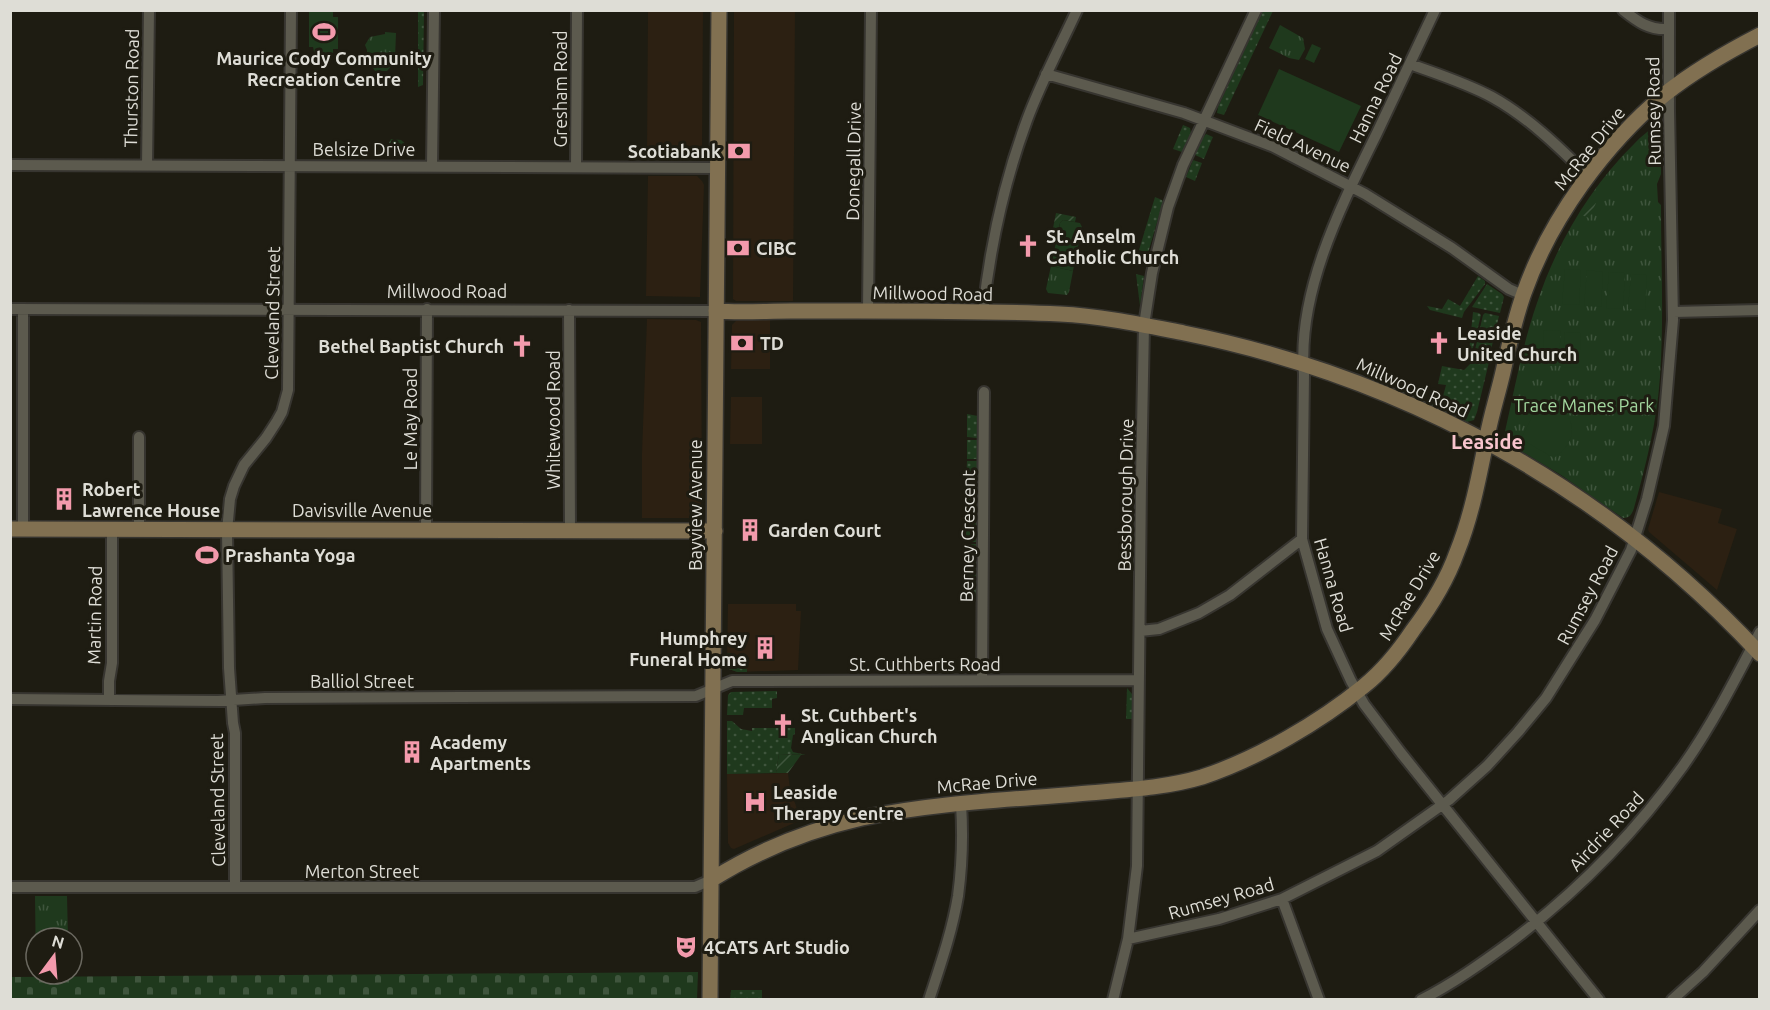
<svg xmlns="http://www.w3.org/2000/svg" width="1770" height="1010" font-family="Ubuntu,sans-serif">
<style>
.commercial{fill:#2c2012}
.grass{fill:url(#grass-dots)}
.cemetery{fill:url(#cemetery-stones)}
.park{fill:url(#park-tufts)}
.garden{fill:url(#garden-furrows)}
.pitch{fill:#1f391d}
.lines{fill:none;stroke-linecap:round;stroke-linejoin:round}
.street-casing{stroke:#373530;stroke-width:14}
.secondary-casing{stroke:#373530;stroke-width:18}
.street{stroke:#5c5a4e;stroke-width:10}
.secondary{stroke:#817051;stroke-width:15}
.labels{text-anchor:middle;dominant-baseline:central;stroke-width:6;stroke-linejoin:round;paint-order:stroke}
.poi-label{font-size:18px;font-weight:bold;fill:#deddd6;stroke:#1e1c12;text-anchor:start}
.street-label{font-size:18px;fill:#deddd6;stroke:#1e1c12}
.park-label{font-size:18px;fill:#a2d69e;stroke:#1e1c12}
.neighbourhood-label{font-size:20px;font-weight:bold;fill:#f8c4cd;stroke:#1e1c12}
</style>
<defs>
<pattern id="grass-dots" width="8" height="8" patternUnits="userSpaceOnUse" patternTransform="scale(1.5)"><rect width="8" height="8" fill="#1f391d"/><path d="M2 2h.1M6 6h.1" fill="none" stroke="#3f553d" stroke-width="1.8" stroke-linecap="round"/></pattern>
<pattern id="cemetery-stones" width="16" height="16" patternUnits="userSpaceOnUse" patternTransform="scale(1.5)"><rect width="16" height="16" fill="#1f391d"/><path d="M2 7V4a2 2 0 0 1 4 0v3zM10 15v-3a2 2 0 0 1 4 0v3z" fill="#3f553d"/></pattern>
<pattern id="park-tufts" width="24" height="20" patternUnits="userSpaceOnUse" patternTransform="scale(1.5)"><rect width="24" height="20" fill="#1f391d"/><path d="M3 7l-1-3M5 7V3M7 7l1-3M15 17l-1-3M17 17v-4M19 17l1-3" fill="none" stroke="#3f553d"/></pattern>
<pattern id="garden-furrows" width="10" height="10" patternUnits="userSpaceOnUse" patternTransform="scale(1.5)"><rect width="10" height="10" fill="#1f391d"/><path d="M-1 1l2-2M0 10L10 0M9 11l2-2" fill="none" stroke="#3f553d"/></pattern>
</defs>
<rect width="100%" height="100%" fill="#1e1c12"/>
<!-- commercial -->
<path class="commercial" d="M648,11H703L702,151L699,157L695,159L647,158Z
M734,11H795L793,301H736L733,299Z
M648,176H697L702,181L704,185L700,297L646,296Z
M647,319L696,320L701,322L702,501L695,518H642V453Z
M742,319L770,320V369H731L732,325L736,321Z
M731,397H762V444H730Z
M1659,492L1722,509L1718,523L1737,529L1717,590L1649,532L1648,529Z
M728,604H796V611H801L798,670L737,672L729,669L727,662Z
M788,773L790,789L801,820L734,849L731,848L728,843L727,774Z"/>
<!-- grass -->
<path class="grass" d="M1263,10L1273,11L1224,115L1217,113L1218,107Z
M418,11H424L423,85L418,87Z
M1183,125L1190,128L1191,133L1182,152L1173,149Z
M1206,134L1213,137L1204,159L1195,155L1202,139Z
M1193,160L1202,163L1195,181L1186,177Z
M1155,197L1162,200L1163,202L1148,253L1139,250Z
M1136,274L1144,276L1140,306Z
M1478,276L1485,281V284L1464,312L1462,318L1430,310L1427,306L1442,309L1448,299L1460,306Z
M1487,284L1502,294L1504,297L1500,313L1472,307Z
M1473,312L1479,313L1481,315L1472,352H1469Z
M1485,313L1499,316L1490,354L1488,355L1475,351V350L1483,315Z
M1475,359L1489,362L1477,412L1474,420L1467,422L1430,405L1432,398L1442,400L1446,385L1438,384L1442,366L1464,370Z
M1397,385L1417,392L1418,399L1394,389Z
M967,414L978,416L977,438L967,437Z
M967,440H977V459H967Z
M967,461H977V482H966Z
M966,484H977V500H966Z
M966,505H977L976,521H966Z
M966,523H977V542H966Z
M966,544H977L976,560H966Z
M965,562H976V578H966Z
M966,580H976V600L965,601Z
M727,653H732V663H739L742,668L747,669V672H737L729,669Z
M1127,688L1132,694V719H1126Z
M777,691V698L772,699V708H744L743,715H727L728,695L731,692Z
M727,721H732L741,729L752,731V728H795V734L793,735L791,748L793,752L806,755L779,754L776,773L727,774Z
M731,990H762V999H730Z"/>
<!-- cemetery -->
<path class="cemetery" d="M698,972L697,1000L10,999L11,977Z"/>
<!-- park -->
<path class="park" d="M1280,25L1303,38L1305,49L1299,60L1289,58L1269,48Z
M385,32L396,33L395,58L394,63L387,71H375L370,63L367,64V50L365,45L370,37L385,34Z
M376,74L387,75L397,85H375L374,75Z
M1658,123L1661,124V174L1657,184L1658,202L1661,205C1661,262 1664,320 1660,377C1657,421 1646,465 1634,508C1632,514 1630,518 1623,518L1561,475L1506,442L1504,436C1514,392 1522,346 1537,303C1556,245 1590,187 1634,144C1641,136 1650,130 1658,123Z
M391,139L401,140L409,147V152L390,149L389,143Z
M1051,266L1073,271L1069,292L1067,295L1048,293L1046,289Z
M35,896H67L68,938H36V969Z"/>
<!-- garden -->
<path class="garden" d="M1592,199L1595,201L1596,203L1589,218L1579,214L1588,201Z
M1056,213L1076,217L1075,222L1063,220L1060,223L1057,234L1052,233Z
M779,754L801,755L788,773H776Z"/>
<!-- pitch -->
<path class="pitch" d="M309,11H333V17H338V49H333V53H330L326,56L328,66H317L313,47H309Z
M1312,44L1321,48L1314,63L1305,59Z
M1279,69L1361,106L1339,152L1258,115Z
M1063,220L1080,223L1082,227L1073,271L1051,266L1060,223Z
M1565,269L1581,270L1579,305L1562,304Z
M1587,270L1603,272L1601,307L1584,306Z
M1609,272L1625,273L1623,309L1606,308Z
M1631,274L1647,275L1645,310L1628,309Z
M1544,330L1561,331L1558,366L1542,365Z
M1565,332L1581,333L1579,368L1562,367Z
M1546,405C1566,408 1579,423 1568,444C1565,449 1559,454 1554,458L1521,439L1537,407Z"/>
<g class="lines">
<!-- street casing -->
<g class="street-casing">
<path id="street" d="M1435,10C1415,52 1396,93 1376,135C1341,206 1297,292 1304,374L1302,539L1327,629L1351,681L1364,704L1401,753L1599,1000
M1623,10C1638,22 1649,30 1668,29
M1410,64C1437,74 1466,83 1492,97C1528,117 1559,147 1588,176
M1046,74L1184,113L1274,147L1365,194L1452,248L1509,289L1523,295
M10,165L718,168
M147,166L149,10
M432,166L434,10
M576,167L577,10
M10,309L716,311
M569,310L570,530
M868,311L871,10
M983,312C990,247 1004,182 1027,120C1041,82 1060,47 1077,10
M1673,312L1760,310
M139,437V530
M23,529V309
M426,529L427,309
M1140,631L1159,629L1199,613L1230,595L1302,539
M982,680L984,392
M10,699L218,701L265,698L696,696L732,681L1139,680
M109,700V681L112,663V530
M235,886V733L233,723L229,668L227,531L230,499L234,486L244,465L266,438L277,421L282,412L288,390L291,10
M10,887H695L711,880
M1282,899L1319,1000
M1128,939L1219,919L1282,899L1377,851L1449,800L1487,766L1518,732L1546,698L1595,620L1631,550L1647,499L1664,426L1673,320L1669,110V10
M929,1000C940,966 952,932 958,896C962,866 963,834 961,804
M1113,1000L1128,939L1137,866L1141,481L1144,325L1152,273L1168,207L1183,165L1256,10
M1421,1000C1454,983 1482,963 1512,941C1577,892 1635,833 1683,766C1712,725 1736,678 1760,632
M1672,1000L1703,972L1760,910"/>
</g>
<!-- secondary casing -->
<g class="secondary-casing">
<path id="secondary" d="M716,311C741,313 766,311 791,311C880,311 970,310 1060,314C1101,316 1143,325 1184,333C1406,378 1605,487 1760,654
M10,529L715,531
M711,880C757,851 809,830 862,818C933,803 1006,800 1077,794C1119,790 1162,789 1202,777C1257,759 1320,722 1364,686C1384,670 1399,651 1413,630C1431,606 1447,580 1457,552C1472,515 1479,476 1487,437C1491,415 1498,394 1503,372C1509,345 1515,318 1524,293C1550,219 1605,144 1665,94C1694,71 1727,52 1760,35
M710,1000L719,10"/>
</g>
<!-- street -->
<use href="#street" class="street"/>
<!-- secondary -->
<use href="#secondary" class="secondary"/>
</g>
<!-- icons -->
<defs>
<g id="stadium-bare" transform="scale(1.8)"><path d="M0-5a6.5 5 0 1 0 0 10a6.5 5 0 1 0 0-10ZM-3.5-1.8h7v3.6h-7Z" fill="#f39aac" stroke="#1e1c12" stroke-width="2.5" paint-order="stroke"/></g>
<g id="bank-bare" transform="scale(1.8)"><path d="M-6-4H6V4H-6ZM0-2.3a2.3 2.3 0 1 0 0 4.6a2.3 2.3 0 1 0 0-4.6Z" fill="#f39aac" stroke="#1e1c12" stroke-width="2.5" paint-order="stroke"/></g>
<g id="church-bare" transform="scale(1.8)"><path d="M-1.2-6h2.4v3.5h3.3v2.4h-3.3V6h-2.4V-.1h-3.3v-2.4h3.3Z" fill="#f39aac" stroke="#1e1c12" stroke-width="2.5" paint-order="stroke"/></g>
<g id="building-bare" transform="scale(1.8)"><path d="M-4-6H4V6H1V3H-1V6H-4ZM-2.5-4.3h1.7v1.8h-1.7ZM.8-4.3h1.7v1.8H.8ZM-2.5-1h1.7V.8h-1.7ZM.8-1h1.7V.8H.8Z" fill="#f39aac" stroke="#1e1c12" stroke-width="2.5" paint-order="stroke"/></g>
<g id="hospital-bare" transform="scale(1.8)"><path d="M-5-5h3v3.5h4V-5h3V5h-3V1.5h-4V5h-3Z" fill="#f39aac" stroke="#1e1c12" stroke-width="2.5" paint-order="stroke"/></g>
<g id="theatre-bare" transform="scale(1.8)"><path d="M-5-5.5Q0-4 5-5.5V0Q5 5 0 6Q-5 5-5 0ZM-3.3-2.5H-1v1.5H-3.3ZM1-2.5H3.3v1.5H1ZM-2.8 1Q0 5.5 2.8 1Z" fill="#f39aac" stroke="#1e1c12" stroke-width="2.5" paint-order="stroke"/></g>
</defs>
<g fill-rule="evenodd">
<use href="#stadium-bare" x="324" y="32"/>
<use href="#bank-bare" x="739" y="151"/>
<use href="#church-bare" x="1028" y="246"/>
<use href="#bank-bare" x="738" y="248"/>
<use href="#bank-bare" x="742" y="343"/>
<use href="#church-bare" x="1439" y="343"/>
<use href="#church-bare" x="522" y="346"/>
<use href="#building-bare" x="64" y="499"/>
<use href="#building-bare" x="750" y="530"/>
<use href="#stadium-bare" x="207" y="555"/>
<use href="#building-bare" x="765" y="648"/>
<use href="#church-bare" x="783" y="725"/>
<use href="#building-bare" x="412" y="752"/>
<use href="#hospital-bare" x="755" y="802"/>
<use href="#theatre-bare" x="686" y="947"/>
</g>
<g class="labels">
<!-- poi labels -->
<g class="poi-label">
<text x="324" y="58" text-anchor="middle">Maurice Cody Community<tspan x="324" dy="21">Recreation Centre</tspan></text>
<text x="721" y="151" text-anchor="end">Scotiabank</text>
<text x="1046" y="236">St. Anselm<tspan x="1046" dy="21">Catholic Church</tspan></text>
<text x="756" y="248">CIBC</text>
<text x="1457" y="333">Leaside<tspan x="1457" dy="21">United Church</tspan></text>
<text x="760" y="343">TD</text>
<text x="504" y="346" text-anchor="end">Bethel Baptist Church</text>
<text x="82" y="489">Robert<tspan x="82" dy="21">Lawrence House</tspan></text>
<text x="768" y="530">Garden Court</text>
<text x="225" y="555">Prashanta Yoga</text>
<text x="747" y="638" text-anchor="end">Humphrey<tspan x="747" dy="21">Funeral Home</tspan></text>
<text x="801" y="715">St. Cuthbert's<tspan x="801" dy="21">Anglican Church</tspan></text>
<text x="430" y="742">Academy<tspan x="430" dy="21">Apartments</tspan></text>
<text x="773" y="792">Leaside<tspan x="773" dy="21">Therapy Centre</tspan></text>
<text x="704" y="947">4CATS Art Studio</text>
</g>
<!-- street labels -->
<g class="street-label">
<text transform="translate(131 88) rotate(-89)">Thurston Road</text>
<text transform="translate(560 89) rotate(-90)">Gresham Road</text>
<text transform="translate(1375 98) rotate(-64)">Hanna Road</text>
<text transform="translate(1653 111) rotate(-91)">Rumsey Road</text>
<text transform="translate(1303 145) rotate(25)">Field Avenue</text>
<text transform="translate(1589 148) rotate(-51)">McRae Drive</text>
<text x="364" y="149">Belsize Drive</text>
<text transform="translate(853 161) rotate(-89)">Donegall Drive</text>
<text x="447" y="291">Millwood Road</text>
<text transform="translate(933 293) rotate(1)">Millwood Road</text>
<text transform="translate(272 313) rotate(-89)">Cleveland Street</text>
<text transform="translate(1413 387) rotate(24)">Millwood Road</text>
<text transform="translate(410 419) rotate(-90)">Le May Road</text>
<text transform="translate(553 420) rotate(-90)">Whitewood Road</text>
<text transform="translate(1125 495) rotate(-89)">Bessborough Drive</text>
<text transform="translate(695 505) rotate(-90)">Bayview Avenue</text>
<text x="362" y="510">Davisville Avenue</text>
<text transform="translate(967 536) rotate(-89)">Berney Crescent</text>
<text transform="translate(1334 585) rotate(74)">Hanna Road</text>
<text transform="translate(1409 595) rotate(-59)">McRae Drive</text>
<text transform="translate(1587 595) rotate(-62)">Rumsey Road</text>
<text transform="translate(94 615) rotate(-89)">Martin Road</text>
<text x="925" y="664">St. Cuthberts Road</text>
<text x="362" y="681">Balliol Street</text>
<text transform="translate(987 782) rotate(-5)">McRae Drive</text>
<text transform="translate(217 800) rotate(-91)">Cleveland Street</text>
<text transform="translate(1606 831) rotate(-47)">Airdrie Road</text>
<text x="362" y="871">Merton Street</text>
<text transform="translate(1221 898) rotate(-16)">Rumsey Road</text>
</g>
<!-- park labels -->
<g class="park-label">
<text x="1584" y="405">Trace Manes Park</text>
</g>
<!-- neighbourhood labels -->
<g class="neighbourhood-label">
<text x="1487" y="441">Leaside</text>
</g>
</g>
<!-- border -->
<rect width="1770" height="1010" fill="none" stroke="#deddd6" stroke-width="24"/>
<!-- north arrow -->
<g transform="translate(54 956) rotate(16)"><circle r="28" fill="#1e1c12" stroke="#6b6960" stroke-width="1.5"/>
<path d="M0-4.5L10 22L0 15L-10 22Z" fill="#f39aac"/>
<text y="-9" font-size="16" font-weight="bold" text-anchor="middle" fill="#deddd6">N</text>
</g>
</svg>
